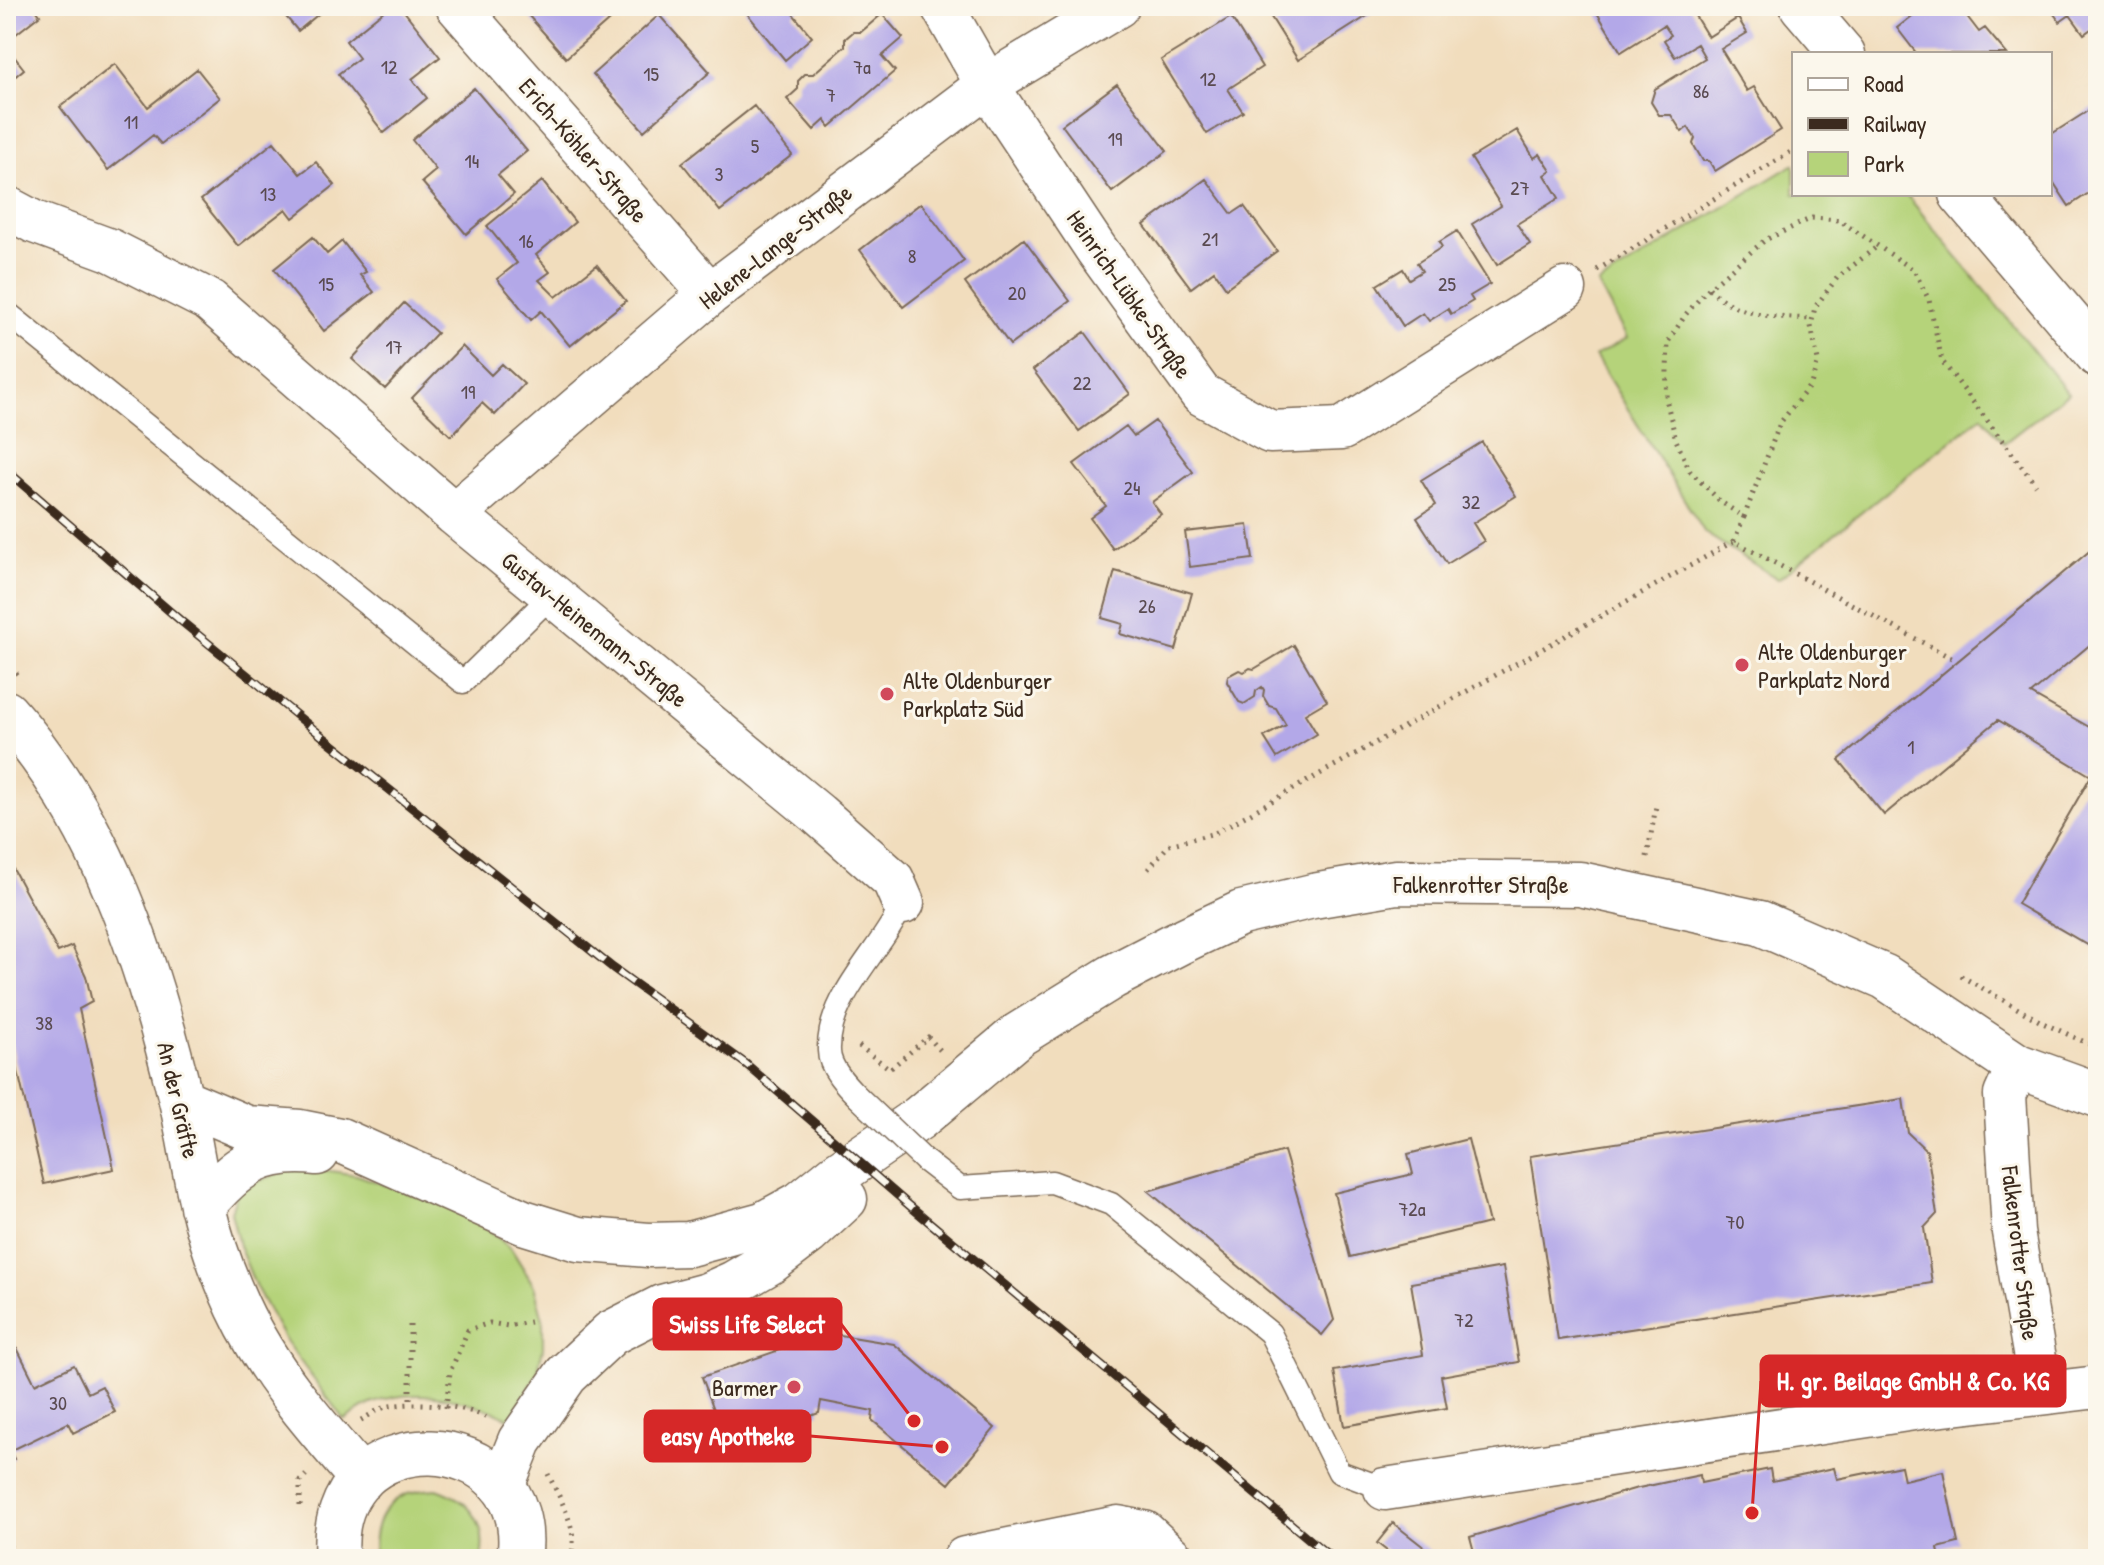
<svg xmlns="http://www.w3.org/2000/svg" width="2104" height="1565" font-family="'Patrick Hand',sans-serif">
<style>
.green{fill:#b5d37a;stroke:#787e4c;stroke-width:2}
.building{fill:#b3a8e8}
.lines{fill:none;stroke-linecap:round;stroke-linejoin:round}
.service-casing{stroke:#7b6956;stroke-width:25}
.minor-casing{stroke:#7b6956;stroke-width:45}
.tertiary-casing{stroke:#7b6956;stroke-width:47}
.secondary-casing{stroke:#7b6956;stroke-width:47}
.path{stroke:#7b6956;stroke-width:5;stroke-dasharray:2 6;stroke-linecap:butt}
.service{stroke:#fff;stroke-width:22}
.minor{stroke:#fff;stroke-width:42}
.tertiary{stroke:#fff;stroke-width:44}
.secondary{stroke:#fff;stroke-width:44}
.rail-casing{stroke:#3b2a1e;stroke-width:9}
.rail{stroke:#fbf7ec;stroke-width:6;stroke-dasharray:18;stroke-linecap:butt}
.service-bridge-casing{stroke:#7b6956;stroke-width:25;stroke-linecap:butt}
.service-bridge{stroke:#fff;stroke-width:22}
.poi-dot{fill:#d1495b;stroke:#fbf7ec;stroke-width:3}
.labels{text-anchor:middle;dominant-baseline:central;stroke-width:6;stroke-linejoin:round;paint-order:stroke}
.number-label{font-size:20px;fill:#594a50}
.street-label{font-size:24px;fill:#3b2a1e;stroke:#fbf7ec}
.poi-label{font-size:24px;fill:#3b2a1e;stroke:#fbf7ec;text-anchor:start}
.leader{fill:none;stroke:#d62828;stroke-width:3}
.callout-dot{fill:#d62828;stroke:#fbf7ec;stroke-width:3}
.callout{fill:#d62828;stroke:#d62828;stroke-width:3}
.callout-label{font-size:26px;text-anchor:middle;font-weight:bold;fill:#fff}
</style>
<rect width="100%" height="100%" fill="#fbf7ec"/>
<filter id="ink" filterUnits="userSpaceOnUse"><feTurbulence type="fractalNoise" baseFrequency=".0125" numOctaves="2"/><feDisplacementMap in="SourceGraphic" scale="16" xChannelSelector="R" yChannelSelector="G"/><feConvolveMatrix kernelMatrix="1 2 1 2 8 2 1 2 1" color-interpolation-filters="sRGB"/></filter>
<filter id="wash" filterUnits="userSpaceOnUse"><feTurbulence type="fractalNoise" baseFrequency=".006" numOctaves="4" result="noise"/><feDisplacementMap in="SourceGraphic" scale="32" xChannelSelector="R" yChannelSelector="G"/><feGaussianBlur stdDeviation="1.8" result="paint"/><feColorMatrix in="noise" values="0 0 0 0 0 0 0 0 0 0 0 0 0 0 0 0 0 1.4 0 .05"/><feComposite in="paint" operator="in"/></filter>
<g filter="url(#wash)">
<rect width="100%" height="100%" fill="#f1ddbd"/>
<!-- green -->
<path class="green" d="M1794,164V194H1906L2068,393L2004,443L1982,416L1778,579L1705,533L1595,356L1627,338L1598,284Z
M297,1166L357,1175L451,1208L485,1226L512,1250L534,1286L543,1319V1348L537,1375L511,1419C469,1399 416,1385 371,1404C362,1408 353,1415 344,1420L286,1342L256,1287L239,1246L231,1212L238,1189Z
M437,1489C470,1500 488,1523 481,1559H375C370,1514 392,1490 437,1489Z"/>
<g id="blocks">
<!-- building -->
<path class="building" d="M6,6H33L40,15L6,42Z
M277,6H328L298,31Z
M390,6H400L440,57L412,79L427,98L384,133L338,74L359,58L346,41Z
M520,6H625L566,58Z
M751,6H803L793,14L812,37L785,60L745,11Z
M1264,6H1368L1372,13L1298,60Z
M1604,6H1689L1708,37L1738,18L1747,33L1721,49L1747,91L1754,87L1781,130L1715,171L1709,161H1703L1693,144L1695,138L1688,127L1682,132L1671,115H1659L1651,102L1655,89L1705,58L1697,44L1675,57L1664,40L1671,35L1664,25L1621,52L1596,11Z
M1925,6H1959L1979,32L1985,28L2007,54H1917L1897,28Z
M2048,6H2098V24L2084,34L2070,15L2060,22Z
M882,14L903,38L882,56L895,71L830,127L825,120L814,130L787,99L798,89V81L805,74H813L845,46V39L853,32H861Z
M659,15L710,72L644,131L593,74Z
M1231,17L1262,67L1228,89L1243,112L1207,134L1161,60Z
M6,46L24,69L6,84Z
M115,64L148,107L197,69L220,98L161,144L153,135L108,170L60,107Z
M1117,84L1167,151L1112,192L1062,125Z
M474,88L527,151L498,175L514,194L466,234L422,182L436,170L412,140Z
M754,106L792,155L720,211L682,163Z
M2094,107L2098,113V187L2069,206L2050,177V135Z
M1517,130L1534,158L1540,154L1551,171L1545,175L1559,198L1517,224L1530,244L1497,265L1472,224L1501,206L1471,158Z
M274,142L300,174L316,162L335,185L293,218L286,209L238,246L201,200Z
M1206,179L1232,214L1244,206L1277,251L1226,288L1214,271L1191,288L1144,225Z
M542,181L575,222L536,255L550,272L539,280L556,297L597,265L626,301L570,346L541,311L531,320L497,279L517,263L487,226Z
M921,203L964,261L903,307L860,250Z
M1457,231L1490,284L1470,296L1473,301L1451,314L1448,309L1429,321L1423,313L1403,326L1377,285L1403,269L1409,279L1422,271L1417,263L1442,247L1439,242Z
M313,237L327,254L342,241L366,272L360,275L374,292L324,331L274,269Z
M1024,239L1070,301L1010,345L965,283Z
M404,303L437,333L385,389L352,359Z
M1085,332L1130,394L1079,431L1033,370Z
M462,346L491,375L502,364L524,384L495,415L482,403L451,436L412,398Z
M1155,421L1193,472L1152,502L1161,514L1113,549L1090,518L1106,506L1074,464L1126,426L1134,436Z
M1482,442L1516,496L1473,523L1484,541L1447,564L1417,518L1436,505L1421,480Z
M1248,525L1253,559L1190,567L1185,532Z
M2098,544V638L2031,694L2098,732V951L2017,904L2091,776L1998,720L1884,815L1839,760Z
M1115,571L1192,593L1176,650L1120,634L1123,624L1102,618Z
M1294,645L1327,701L1305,714L1317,734L1277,758L1264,737L1286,725L1276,708L1269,706L1263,696L1264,690L1262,687L1256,691L1255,697L1244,704L1239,702L1227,682L1228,676L1239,670L1244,672L1250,668L1254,669Z
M6,856L58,952L72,946L86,976L92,1002L79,1009L114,1169L44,1184L6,1020Z
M1903,1099L1908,1133L1927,1151L1937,1214L1924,1228L1932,1283L1558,1340L1530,1156Z
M1468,1139L1489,1223L1350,1257L1334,1193L1413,1174L1408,1154Z
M1284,1151L1334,1320L1322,1335L1148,1191Z
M1503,1267L1519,1362L1441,1376L1447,1408L1344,1426L1334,1371L1423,1355L1411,1283Z
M828,1333L894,1344L995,1428L949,1484L872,1420L873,1411L821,1401L819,1413L727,1445L702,1377Z
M17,1348L35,1384L74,1365L88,1393L102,1386L115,1412L73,1433L68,1423L10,1451L14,1459L6,1462V1353Z
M1901,1466L1904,1480L1943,1471L1958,1543L1938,1548L1940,1559H1476L1470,1537L1634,1489L1700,1475L1701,1483L1770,1469L1772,1481L1834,1468L1837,1479Z
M1393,1523L1439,1559H1397L1377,1543Z"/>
</g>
</g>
<g filter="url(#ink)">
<use href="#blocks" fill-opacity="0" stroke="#7b6956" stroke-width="2"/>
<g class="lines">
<!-- service casing -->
<g class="service-casing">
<path id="service" d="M6,312L463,682L553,594
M858,1097C847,1086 829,1068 829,1051C827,996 882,951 903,903
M925,1161L960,1188L1052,1182L1111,1204L1270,1333L1339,1472L1385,1489"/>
</g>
<!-- minor casing -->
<g class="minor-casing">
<path id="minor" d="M457,6L710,294
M942,6L987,85L1096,249L1201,394L1270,432L1342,429L1565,289
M6,207L34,222L110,250L210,301L454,514L818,814L893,880L903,903
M454,514L710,294L987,85L1118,6
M2018,1066L2005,1095L2013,1232L2041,1393
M1385,1489L1927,1407L2098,1387"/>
</g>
<!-- tertiary casing -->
<g class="tertiary-casing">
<path id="tertiary" d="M1802,6L1843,54
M1961,194L2098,355"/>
</g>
<!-- secondary casing -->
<g class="secondary-casing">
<path id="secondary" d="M6,713C102,819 147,960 180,1096C189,1132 193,1168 202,1204C210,1238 223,1274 238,1307C268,1372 315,1425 362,1479
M181,1100L247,1128L300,1132L340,1140L523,1222L578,1239L648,1245L689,1244L763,1224L800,1204L836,1175L919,1118L1018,1035L1112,977L1178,943L1241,913L1313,896L1396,882L1580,884L1760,923L1885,977L2018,1066L2098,1095
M202,1206C238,1166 259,1147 317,1153
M502,1486L520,1441L566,1375L611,1333L662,1307L707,1295L734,1283L770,1262L808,1233L845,1199
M337,1559C323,1412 540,1422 519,1559
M965,1559L1118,1528L1144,1533L1172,1559"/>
</g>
<!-- path -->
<path class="path" d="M1597,270L1794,150
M1709,288C1736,317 1774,317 1812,319
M1744,517L1780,423L1811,384L1818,361L1811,326L1815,307L1837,278L1879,245
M1734,541L1744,517L1721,502L1690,471L1676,440L1666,399L1668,342L1686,314L1709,288L1765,240L1812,218L1839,220L1914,270L1929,300L1942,361L2036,485
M6,660L18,675
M1647,857L1656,806
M1148,869L1169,845L1215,833L1734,541L1957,661
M1961,976L2043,1023L2098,1048
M859,1046L890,1069L928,1037L940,1050
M410,1325V1404
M446,1408L450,1372L468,1330L490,1323L508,1326L530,1322
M361,1420C370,1415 380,1408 390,1406C417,1401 465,1405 489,1419
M548,1474C560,1499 581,1532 570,1559
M300,1506V1481L306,1475
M6,1538L16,1559"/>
<!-- service -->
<use href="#service" class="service"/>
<!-- minor -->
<use href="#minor" class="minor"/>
<!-- tertiary -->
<use href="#tertiary" class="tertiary"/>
<!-- secondary -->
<use href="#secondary" class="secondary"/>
<!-- rail casing -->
<g class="rail-casing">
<path id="rail" d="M6,470L181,621L322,736L613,968L746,1064L910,1206L1333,1559"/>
</g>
<!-- rail -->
<use href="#rail" class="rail"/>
<!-- service-bridge casing -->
<g class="service-bridge-casing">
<path id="service-bridge" d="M858,1097L925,1161"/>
</g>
<!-- service-bridge -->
<use href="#service-bridge" class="service-bridge"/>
</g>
</g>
<!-- markers -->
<g class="poi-dot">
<circle cx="1742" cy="665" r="8"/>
<circle cx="887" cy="694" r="8"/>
<circle cx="794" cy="1387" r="8"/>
</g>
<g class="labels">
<!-- number labels -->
<g class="number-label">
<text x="389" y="66">12</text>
<text x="862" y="66">7a</text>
<text x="651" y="73">15</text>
<text x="1208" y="78">12</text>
<text x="1701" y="90">86</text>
<text x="831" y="94">7</text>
<text x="131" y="121">11</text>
<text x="1115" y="138">19</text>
<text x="755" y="145">5</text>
<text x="472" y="160">14</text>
<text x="719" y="173">3</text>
<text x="1520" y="187">27</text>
<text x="268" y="193">13</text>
<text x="1210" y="238">21</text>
<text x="526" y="240">16</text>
<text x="912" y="255">8</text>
<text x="326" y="283">15</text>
<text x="1447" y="283">25</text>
<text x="1017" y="292">20</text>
<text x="394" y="346">17</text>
<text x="1082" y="382">22</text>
<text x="468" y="391">19</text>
<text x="1132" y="487">24</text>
<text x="1471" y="501">32</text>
<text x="1147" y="605">26</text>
<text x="1911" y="746">1</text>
<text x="44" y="1022">38</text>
<text x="1412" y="1208">72a</text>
<text x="1735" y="1221">70</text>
<text x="1464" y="1319">72</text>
<text x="58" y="1402">30</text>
</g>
<!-- street labels -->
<g class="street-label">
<text transform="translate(584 150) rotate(49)">Erich-Köhler-Straße</text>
<text transform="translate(775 246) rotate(-38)">Helene-Lange-Straße</text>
<text transform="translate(1130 294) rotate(55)">Heinrich-Lübke-Straße</text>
<text transform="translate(595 629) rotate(39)">Gustav-Heinemann-Straße</text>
<text x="1481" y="884">Falkenrotter Straße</text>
<text transform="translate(179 1100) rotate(77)">An der Gräfte</text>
<text transform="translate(2021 1253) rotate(83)">Falkenrotter Straße</text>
</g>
<!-- poi labels -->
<g class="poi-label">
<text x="1758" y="651">Alte Oldenburger<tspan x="1758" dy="28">Parkplatz Nord</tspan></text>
<text x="903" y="680">Alte Oldenburger<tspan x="903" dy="28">Parkplatz Süd</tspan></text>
<text x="778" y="1387" text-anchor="end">Barmer</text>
</g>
</g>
<!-- callouts -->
<path class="leader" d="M914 1421L841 1324M1752 1513L1761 1381M942 1447L810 1436"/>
<g class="callout-dot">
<circle cx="914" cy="1421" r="8"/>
<circle cx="1752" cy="1513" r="8"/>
<circle cx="942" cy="1447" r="8"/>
</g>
<g class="callout">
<rect x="654" y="1299" width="187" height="50" rx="8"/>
<rect x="1761" y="1356" width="304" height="50" rx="8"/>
<rect x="645" y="1411" width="165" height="50" rx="8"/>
</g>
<g class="callout-label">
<text x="747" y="1333">Swiss Life Select</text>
<text x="1913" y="1390">H. gr. Beilage GmbH &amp; Co. KG</text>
<text x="728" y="1445">easy Apotheke</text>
</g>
<!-- margin -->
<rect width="2104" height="1565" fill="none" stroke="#fbf7ec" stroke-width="32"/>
<!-- legend -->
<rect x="1792" y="52" width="260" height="144" fill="#fbf7ec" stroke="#aea59a" stroke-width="2"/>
<rect x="1808" y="78" width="40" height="12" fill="#ffffff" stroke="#aea59a" stroke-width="2"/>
<text x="1864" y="92" font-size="24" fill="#3b2a1e">Road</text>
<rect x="1808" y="118" width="40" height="12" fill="#3b2a1e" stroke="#aea59a" stroke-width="2"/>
<text x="1864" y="132" font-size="24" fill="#3b2a1e">Railway</text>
<rect x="1808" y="152" width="40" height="24" fill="#b5d37a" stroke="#aea59a" stroke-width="2"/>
<text x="1864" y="172" font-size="24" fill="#3b2a1e">Park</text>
</svg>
